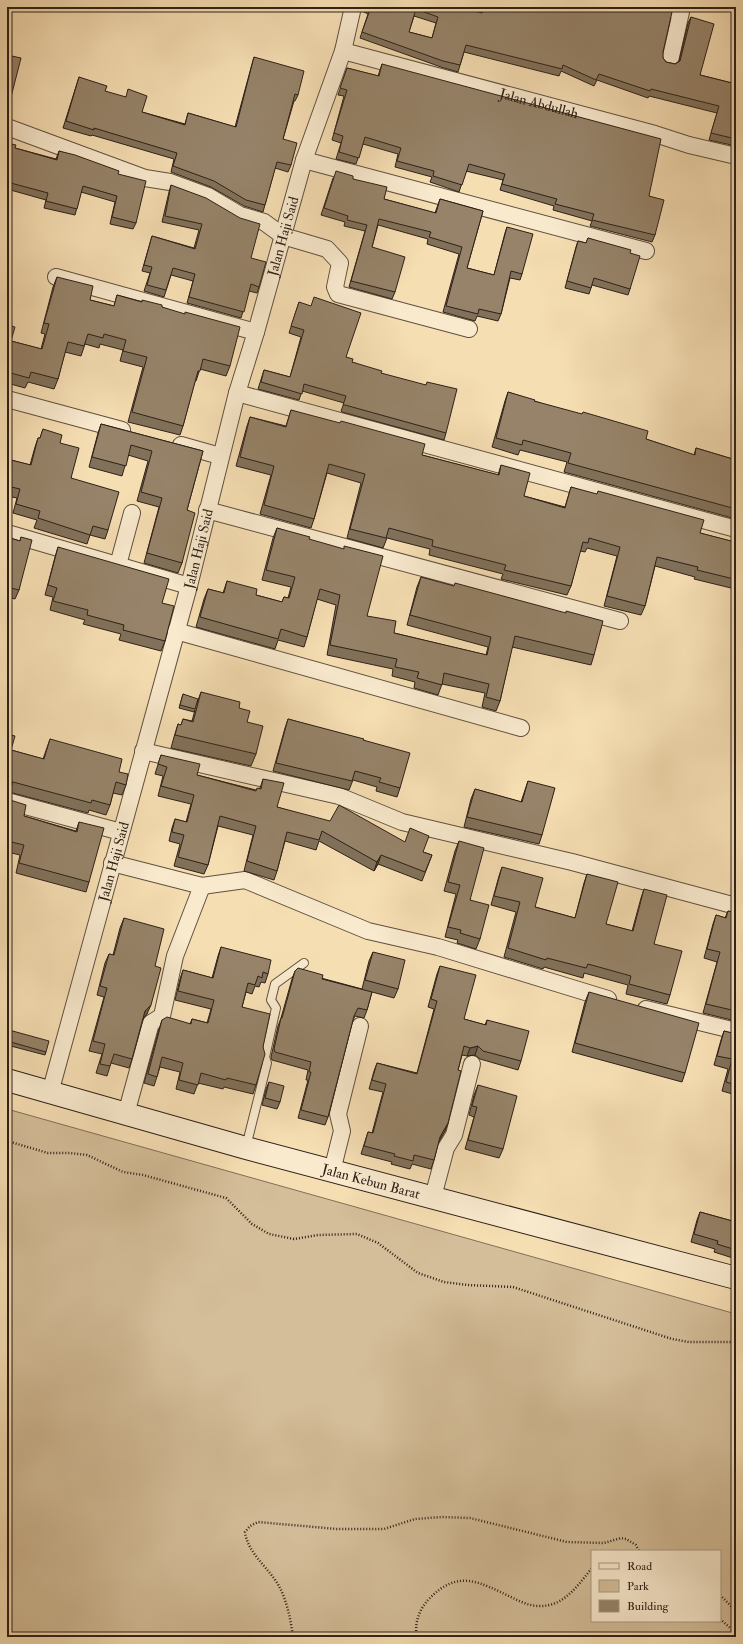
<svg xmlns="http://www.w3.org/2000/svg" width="743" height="1644" font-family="'IM FELL Double Pica',serif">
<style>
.green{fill:#d4be99;stroke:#816f58;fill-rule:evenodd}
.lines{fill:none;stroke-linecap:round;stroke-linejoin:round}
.lane-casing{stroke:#60503f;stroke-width:10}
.street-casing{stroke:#60503f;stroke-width:18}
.secondary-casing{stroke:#2e2018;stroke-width:24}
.path{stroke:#2e2018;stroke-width:2.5;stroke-dasharray:1 2;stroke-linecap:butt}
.lane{stroke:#f9eace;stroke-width:8}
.street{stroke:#f9eace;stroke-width:16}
.secondary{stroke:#f9eace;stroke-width:22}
.wall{fill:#81715a;stroke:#2e2018;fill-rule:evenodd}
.shaded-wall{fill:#695c4a;stroke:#2e2018}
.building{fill:#968369;stroke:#2e2018;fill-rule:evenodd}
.labels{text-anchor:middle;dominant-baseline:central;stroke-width:3;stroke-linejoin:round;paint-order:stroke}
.street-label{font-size:14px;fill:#2e2018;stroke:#f9eace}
</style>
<rect width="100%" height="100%" fill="#f6deb3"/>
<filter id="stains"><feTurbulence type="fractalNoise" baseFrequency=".005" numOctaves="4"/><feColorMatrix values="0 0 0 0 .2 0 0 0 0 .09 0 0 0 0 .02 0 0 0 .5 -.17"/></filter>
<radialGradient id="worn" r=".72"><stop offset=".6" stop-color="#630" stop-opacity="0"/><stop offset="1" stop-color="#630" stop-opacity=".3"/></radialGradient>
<!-- green -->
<path class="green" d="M7,1109L736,1314V1637H7ZM592,1551H720V1621H592Z"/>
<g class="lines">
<!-- lane casing -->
<g class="lane-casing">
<path id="lane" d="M246,1147L267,1063L265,1057L276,1008L271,1000L275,984L304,963"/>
</g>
<!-- street casing -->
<g class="street-casing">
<g id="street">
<path d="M663,7L681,12L670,61"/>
<path id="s1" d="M343,51L655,134L689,145L736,156"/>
<path d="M7,127L145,178L170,182L208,196L240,215L264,222L283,236L327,249L340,263L335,287L338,294L469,329"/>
<path d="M304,160L646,251"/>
<path d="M56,277L256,332"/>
<path d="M237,393L736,529"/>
<path d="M7,399L122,430"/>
<path d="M181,445L220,456"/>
<path d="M207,510L620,621"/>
<path d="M7,533L189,586"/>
<path d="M118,565L132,513"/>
<path d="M176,631L521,728"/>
<path d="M143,751L339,796L402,822L572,862L736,906"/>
<path d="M7,801L121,832"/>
<path d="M112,863L202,886L245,880L368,931L438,947L608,999"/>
<path d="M646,1009L736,1031"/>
<path id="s2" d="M50,1093L189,586L237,393L256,332L304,160L343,51L353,7"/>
<path d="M126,1114L151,1023L162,1016L175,956L202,886"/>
<path d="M332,1171L342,1131L338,1114L360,1026"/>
<path d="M433,1197L446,1148L454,1135L472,1064"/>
</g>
</g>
<!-- secondary casing -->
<g class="secondary-casing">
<g id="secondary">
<path id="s3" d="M7,1080L246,1148L736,1278"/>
</g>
</g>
<!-- path -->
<path class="path" d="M7,1141L48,1153H70L87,1155L123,1172L143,1175L226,1198L252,1224L269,1234L294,1239L318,1235L357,1234L378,1243L418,1273L444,1282L468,1285L513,1287L672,1339L689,1342H736
M720,1595L736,1611
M720,1619L736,1633
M293,1637C291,1621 287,1601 279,1586C269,1568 248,1554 245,1532L250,1526L258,1522L337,1529H384L415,1519L442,1517L470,1518L567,1542L604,1543L621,1538L626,1539L636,1545L639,1551
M417,1637C414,1624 419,1610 428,1600C458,1568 479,1582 513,1598C521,1602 530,1606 539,1606C564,1607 578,1585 592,1568"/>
<!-- lane -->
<use href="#lane" class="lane"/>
<!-- street -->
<use href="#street" class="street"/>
<!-- secondary -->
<use href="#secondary" class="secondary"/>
</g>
<!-- wall -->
<path class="wall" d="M363,7H459L482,13L483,7H656L663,58L666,62L675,64L679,61L688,23L691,17L700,75L736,84V146L709,140L717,113L649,96L648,98L597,80L594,86L561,71L559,76L464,52L458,72L441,67L360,38L368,14L362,11ZM414,16L436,23L432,38L409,32Z
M7,55L11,97L7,108Z
M254,57L298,95L295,101H294L283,139L291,165L288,172L275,168L263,212L244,206L211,187L171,172L174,159L92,135L91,136L63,128L79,77L105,91L142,112L185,124L188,113L235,127L252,64Z
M382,64L649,196L655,235L652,242L590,226L592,221L553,210L554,206L500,190L503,180L466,171L459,192L430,182L432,177L395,167L398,154L363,144L356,164L336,159L341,143L332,140L344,96L338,95L347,68L378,76Z
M7,143L15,148L56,159L59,151L118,174L136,223L133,229L110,224L115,202L81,192L75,215L44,208L46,200L7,189Z
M333,178L353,179L384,199L435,213L440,199L483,211L467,268L494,275L505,233L507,227L522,274L520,280L510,278L501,314L498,321L477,316L475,321L443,312L459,254L427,244L428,239L378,225L372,247L395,292L392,299L349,287L365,231L344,226L345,222L321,215Z
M171,185L251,258L259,287L257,293L249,291L241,318L187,303L193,281L171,275L164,297L144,291L150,273L142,271L152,236L194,248L199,230L162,222L169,192Z
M588,238L630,253V289L628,295L592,285L589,294L565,288L576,247L578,241L586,243Z
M57,277L90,300L114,306L117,295L162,307L230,366L226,376L200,369L196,381H195L183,426L180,435L128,422L143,367L120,361L123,350L100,344L99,348L85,344L81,356L65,352L58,379L54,389L28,382L25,388L7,383V325L11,341L41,349L45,334L41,333L53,287Z
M299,302L346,357L352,362L381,373L446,433L444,440L342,412L341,411L344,403L302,391L299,400L258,389L264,370L290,377L301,337L289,333Z
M508,392L646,439L694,455L696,448L736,460V519L564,472L567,462L520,450L518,455L492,447L505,401Z
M291,410L422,455L498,475L501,465L524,496L565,507L571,487L700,533L734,542L736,535V585L733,584L731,588L694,579L695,577L655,566L645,606L641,615L604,606L617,556L587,548L585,552L580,551L571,586L567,595L501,579L503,574L429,555L430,549L387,538L383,548L347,538L361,483L327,473L314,519L311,528L260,514L271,475L236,466L247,426L250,417L286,426Z
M101,424L203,451L187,510L182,563L178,573L144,563L159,507L137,501L148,461L128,455L122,476L89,467L98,433Z
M43,429L60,443L71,478L108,530L105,539L90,535L87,544L34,528L37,520L13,513L17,498L7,496V459L30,465L35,447L38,438H40Z
M277,528L309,539L367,616L394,633L486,655L488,647L407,625L417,587L421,577L594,655L591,665L512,647L500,701L496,711L482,707L485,693L442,684L438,695L414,688L415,682L392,676L393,669L327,655L336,605L317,599L307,637L304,647L278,640L275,649L196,627L204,599L208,589L223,593L227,581L256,595L282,602L284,597L288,598L291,587L262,580L273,538Z
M7,537L20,541L21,537L19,590L15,599L7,597Z
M58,547L162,603L165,641L161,651L119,640L121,634L83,624L85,620L50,610L53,597L45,595L55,557Z
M201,692L239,708L247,722L256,754L251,766L171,748L174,737L178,724L181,725L183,719L192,721L195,710L194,712L179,708L183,694L197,703Z
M288,719L363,740L400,788L397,797L376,791L377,787L353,780L349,790L273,771L285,728Z
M50,739L119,772L126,785L122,795L113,793L110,805L106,815L89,810L88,813L9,792L11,750L43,759Z
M161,755L197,775L256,790L260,788L263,779L277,807L423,852L432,855L422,881L378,864L374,871L319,841L316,850L285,841L277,871L274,880L244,871L253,835L218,826L208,865L204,874L174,866L180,844L169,841L172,828L175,819L186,822L191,804L158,796L163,776L155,774Z
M528,781L542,835L539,844L464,827L471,799L475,789L521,802Z
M7,799L24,816L76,831L79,822L89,882L86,892L16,873L20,855L7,852Z
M459,841L470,900L480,939L476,949L457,943L458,940L445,937L456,894L444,891L455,851Z
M502,867L535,907L575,918L584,883L587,874L606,924L632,931L641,898L644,889L654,944L670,995L667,1004L626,994L628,985L584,973L583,978L544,967L543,969L504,957L516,912L491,905L499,876Z
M728,911L736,913V1021L703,1013L717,962L704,958L713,924L716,915L725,918Z
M124,918L155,966L147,1014L143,1019L132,1059L129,1068L111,1063L107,1076L96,1073L102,1054L89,1051L104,997L97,995L105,963L109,954L113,955L120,928Z
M221,947L268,974L265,983L261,982L259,987L255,986L252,994L246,992L242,1007L263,1047L256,1085L253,1094L224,1087L223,1089L198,1083L194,1094L176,1089L180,1072L160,1067L154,1086L144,1083L159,1029L162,1020L190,1024L192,1019L207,1023L211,1009L175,1000L180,979L183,970L212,978L218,956Z
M373,952L398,989L394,998L372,992L367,1010L364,1018L355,1016L353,1020L328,1117L325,1125L298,1118L308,1080H306L308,1070L272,1060L271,1057L278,1026L281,1018L292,979L295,971L362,989L369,961Z
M440,966L464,1019L485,1025L487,1020L521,1061L518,1070L480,1059L475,1055L467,1056L462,1055L458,1070L448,1123L445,1131L438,1143L434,1160L431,1169L412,1164L410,1169L391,1164L392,1162L361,1154L368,1132L372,1133L383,1092L369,1089L374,1071L377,1063L417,1073L434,1009L428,1007L437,974Z
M589,992L685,1073L682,1082L572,1052L585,1002Z
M9,1030L46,1052L45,1055L7,1045V1034Z
M724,1031L736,1034V1095L722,1091L728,1069L714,1065L721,1040Z
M269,1082L280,1102L277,1109L262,1105L266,1089Z
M478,1085L503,1149L499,1158L465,1149L474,1117L469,1115L474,1095Z
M700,1212L736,1222V1259L714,1252L715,1249L691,1242L697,1220Z"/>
<!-- shaded-wall -->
<path class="shaded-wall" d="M9,782H13L9,792H7V783Z
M381,855L378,864L374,871L377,862Z
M151,1005L147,1014L142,1020L145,1011Z
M478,1046L475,1055L467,1056L470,1048Z
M448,1123L445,1131L437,1145L440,1137Z"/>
<!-- building -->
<path class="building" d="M371,7H459L482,13L484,7H656L672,12L663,52V58L666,62L675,64L680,61L691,17L714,24L700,75L736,84V139L711,133L719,106L651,89L650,91L599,74L596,80L563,65L562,69L466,45L460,65L443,61L362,32ZM416,9L438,17L432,38L409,32Z
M7,55L21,58L11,97L7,95Z
M254,57L304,71L298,95L295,94L283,139L297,143L291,165L277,162L265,205L246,200L214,181L173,166L177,153L94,128V130L66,121L79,77L107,86L105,91L126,97L128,89L147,96L142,112L185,125L188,113L236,127Z
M382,64L661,139L649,196L664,200L655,235L592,220L594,214L555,204L557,199L502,184L505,174L469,164L462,185L433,176L434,171L397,161L401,148L365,137L359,158L339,152L343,136L334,133L347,90L340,88L347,68L379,76Z
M7,143L16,145L15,148L57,160L59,151L75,155L119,171L118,174L146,181L136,223L112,217L117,196L83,186L77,209L46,201L48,193L7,182Z
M336,171L353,176V179L387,187L384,199L436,213L440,199L483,211L467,268L494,275L507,227L533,234L522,274L511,271L501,314L479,309L478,314L446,306L462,247L429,237L431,232L379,219L372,247L405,257L395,292L351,281L367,225L347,220L348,216L324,208Z
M171,185L206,198L240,218L260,224L251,258L266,262L259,287L251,284L244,312L189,297L195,274L173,268L166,290L147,285L152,267L144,265L152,236L195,249L202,224L165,216Z
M588,238L631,250L630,253L640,256L630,289L594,278L591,288L567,281L578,241L586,243Z
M57,277L93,286L90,300L114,306L117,295L142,302V300L162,305V307L185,314V312L240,327L230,366L203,359L200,371H198L183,426L132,412L147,357L123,351L126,340L104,334L103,338L88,334L84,346L68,342L58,379L31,372L29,378L7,372V325L15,327L11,341L42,349L49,324L44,323Z
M314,297L361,313L346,357L353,359L352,362L382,371L381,373L426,385L427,382L457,389L446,433L345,405H343L346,396L304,384L302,394L261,382L264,370L290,377L304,330L291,326L299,302L311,306Z
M508,392L535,400L534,401L582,414L583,412L648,431L646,439L695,455L696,448L736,460V509L568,463L571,453L523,440L522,445L496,438Z
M291,410L340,423L341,421L425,444L422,455L499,475L501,465L530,473L524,496L565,508L571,487L597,494L598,491L704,520L700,533L735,542L736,537V575L734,579L697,570L698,567L657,557L645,606L607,596L620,547L589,538L588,543L583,542L571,586L504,570L506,565L432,546L433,540L389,528L386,538L350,529L365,474L329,464L314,519L264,505L274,466L240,457L250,417L286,427Z
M101,424L203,451L187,510L195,513L182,563L147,553L162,498L141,492L152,451L131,445L126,466L92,457Z
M43,429L62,435L60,443L79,448L71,478L119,492L108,530L93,526L90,535L38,518L40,511L16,504L20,489L7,486V459L31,465L38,438H40Z
M277,528L310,537L309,539L344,549V546L383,556L367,616L396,621L394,633L487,655L491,637L410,615L421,577L454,586L455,583L566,613V611L603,621L594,655L515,636L500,701L486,697L489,684L444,673L442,685L417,678L419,672L395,667L397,659L330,645L340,595L320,589L307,637L281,629L278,639L200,617L208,589L224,593L227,581L257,589L256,595L282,602L284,597L289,598L295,577L266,570Z
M7,537L20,541L21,537L32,540L19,590L7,587Z
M58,547L169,579L162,603L174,606L165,641L123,630L124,625L87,615L88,610L53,601L57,588L48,585Z
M201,692L240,702L239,708L250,711L247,722L263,726L256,754L175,735L178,724L181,725L183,719L193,722Z
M183,694L198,699L195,709L180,705Z
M288,719L364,739L363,740L410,753L400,788L379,782L381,778L355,771L352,781L276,763Z
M7,734L15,736L11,750L44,759L50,739L122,759L119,772L128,774L126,785L116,782L110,805L92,800L91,803L13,782H9L7,783Z
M161,755L200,764L197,775L256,791L257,788L261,789L263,779L284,783L277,807L330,821L339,805L405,842L410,828L429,836L423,852L432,855L425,872L381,855L377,862L322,831L319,840L287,832L277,871L247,861L256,826L220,816L208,865L178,857L184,835L172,832L175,819L187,822L194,795L161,786L167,767L158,764Z
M528,781L555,788L542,835L467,817L475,789L522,802Z
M7,799L26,805L24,816L77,832L79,822L104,828L89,882L19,863L24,845L7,841Z
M459,841L484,848L470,900L489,905L480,939L460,933L461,930L448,927L460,885L448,882Z
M502,867L543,878L535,907L575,918L587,874L618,882L606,924L633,931L644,889L667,895L654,944L682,951L670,995L629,984L631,976L588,964L586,968L547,958L546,960L508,948L520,902L494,896Z
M728,911L736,913V1011L706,1004L720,952L707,949L716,915L726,918Z
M124,918L164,929L155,966L161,968L151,1005L145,1011L132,1059L114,1054L110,1066L100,1064L105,1044L93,1041L107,988L100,986L109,954L114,955Z
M221,947L271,960L268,974L263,972L262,978L258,976L255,985L248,983L242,1007L270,1014L263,1047L265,1054L256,1085L227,1078L226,1080L201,1073L198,1085L179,1080L183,1063L162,1057L157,1077L148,1074L162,1020L167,1017L191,1024L192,1019L208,1023L214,1000L178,991L183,970L213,978Z
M373,952L405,960L398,989L365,980Z
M440,966L476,975L464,1019L486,1025L487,1020L529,1031L521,1061L483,1051L478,1046L470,1048L464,1046L458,1070L461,1071L448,1123L440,1137L434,1160L414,1155L413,1161L394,1156L395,1154L364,1146L368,1132L373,1133L386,1084L372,1080L377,1063L417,1074L437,1001L431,999Z
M298,968L323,975L322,979L372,992L367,1010L358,1008L354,1016L328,1117L301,1110L311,1072H309L311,1062L275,1052L274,1049L281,1018H282L295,971Z
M589,992L699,1023L685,1073L575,1043Z
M9,1030L49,1041L46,1052L7,1041V1035Z
M724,1031L736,1034V1085L726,1082L732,1059L717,1056Z
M269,1082L284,1086L280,1102L265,1098Z
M478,1085L517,1096L503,1149L468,1140L477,1107L472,1106Z
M700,1212L736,1222V1250L717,1244L718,1241L694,1234Z"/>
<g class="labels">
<!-- street labels -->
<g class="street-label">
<text stroke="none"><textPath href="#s1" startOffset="203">Jalan Abdullah</textPath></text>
<text stroke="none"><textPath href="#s2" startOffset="888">Jalan Haji Said</textPath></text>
<text stroke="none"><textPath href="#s2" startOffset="564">Jalan Haji Said</textPath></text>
<text stroke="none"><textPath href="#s2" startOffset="240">Jalan Haji Said</textPath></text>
<text stroke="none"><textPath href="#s3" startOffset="378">Jalan Kebun Barat</textPath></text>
</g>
</g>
<!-- margin -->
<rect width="743" height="1644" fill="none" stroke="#f6deb3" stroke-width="24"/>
<rect x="8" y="8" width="727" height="1628" fill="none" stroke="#2e2018" stroke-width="2"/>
<rect x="12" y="12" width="719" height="1620" fill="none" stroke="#2e2018"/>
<!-- legend -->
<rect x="591" y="1550" width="130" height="72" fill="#f9eace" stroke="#a89985"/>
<rect x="599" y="1563" width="20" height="6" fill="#f9eace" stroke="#a89985"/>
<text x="627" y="1570" font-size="12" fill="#2e2018">Road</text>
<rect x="599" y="1580" width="20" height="12" fill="#d4be99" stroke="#a89985"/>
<text x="627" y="1590" font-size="12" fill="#2e2018">Park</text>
<rect x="599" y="1600" width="20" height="12" fill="#968369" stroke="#a89985"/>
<text x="627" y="1610" font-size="12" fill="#2e2018">Building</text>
<rect width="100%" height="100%" filter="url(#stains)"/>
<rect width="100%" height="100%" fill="url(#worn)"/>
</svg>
